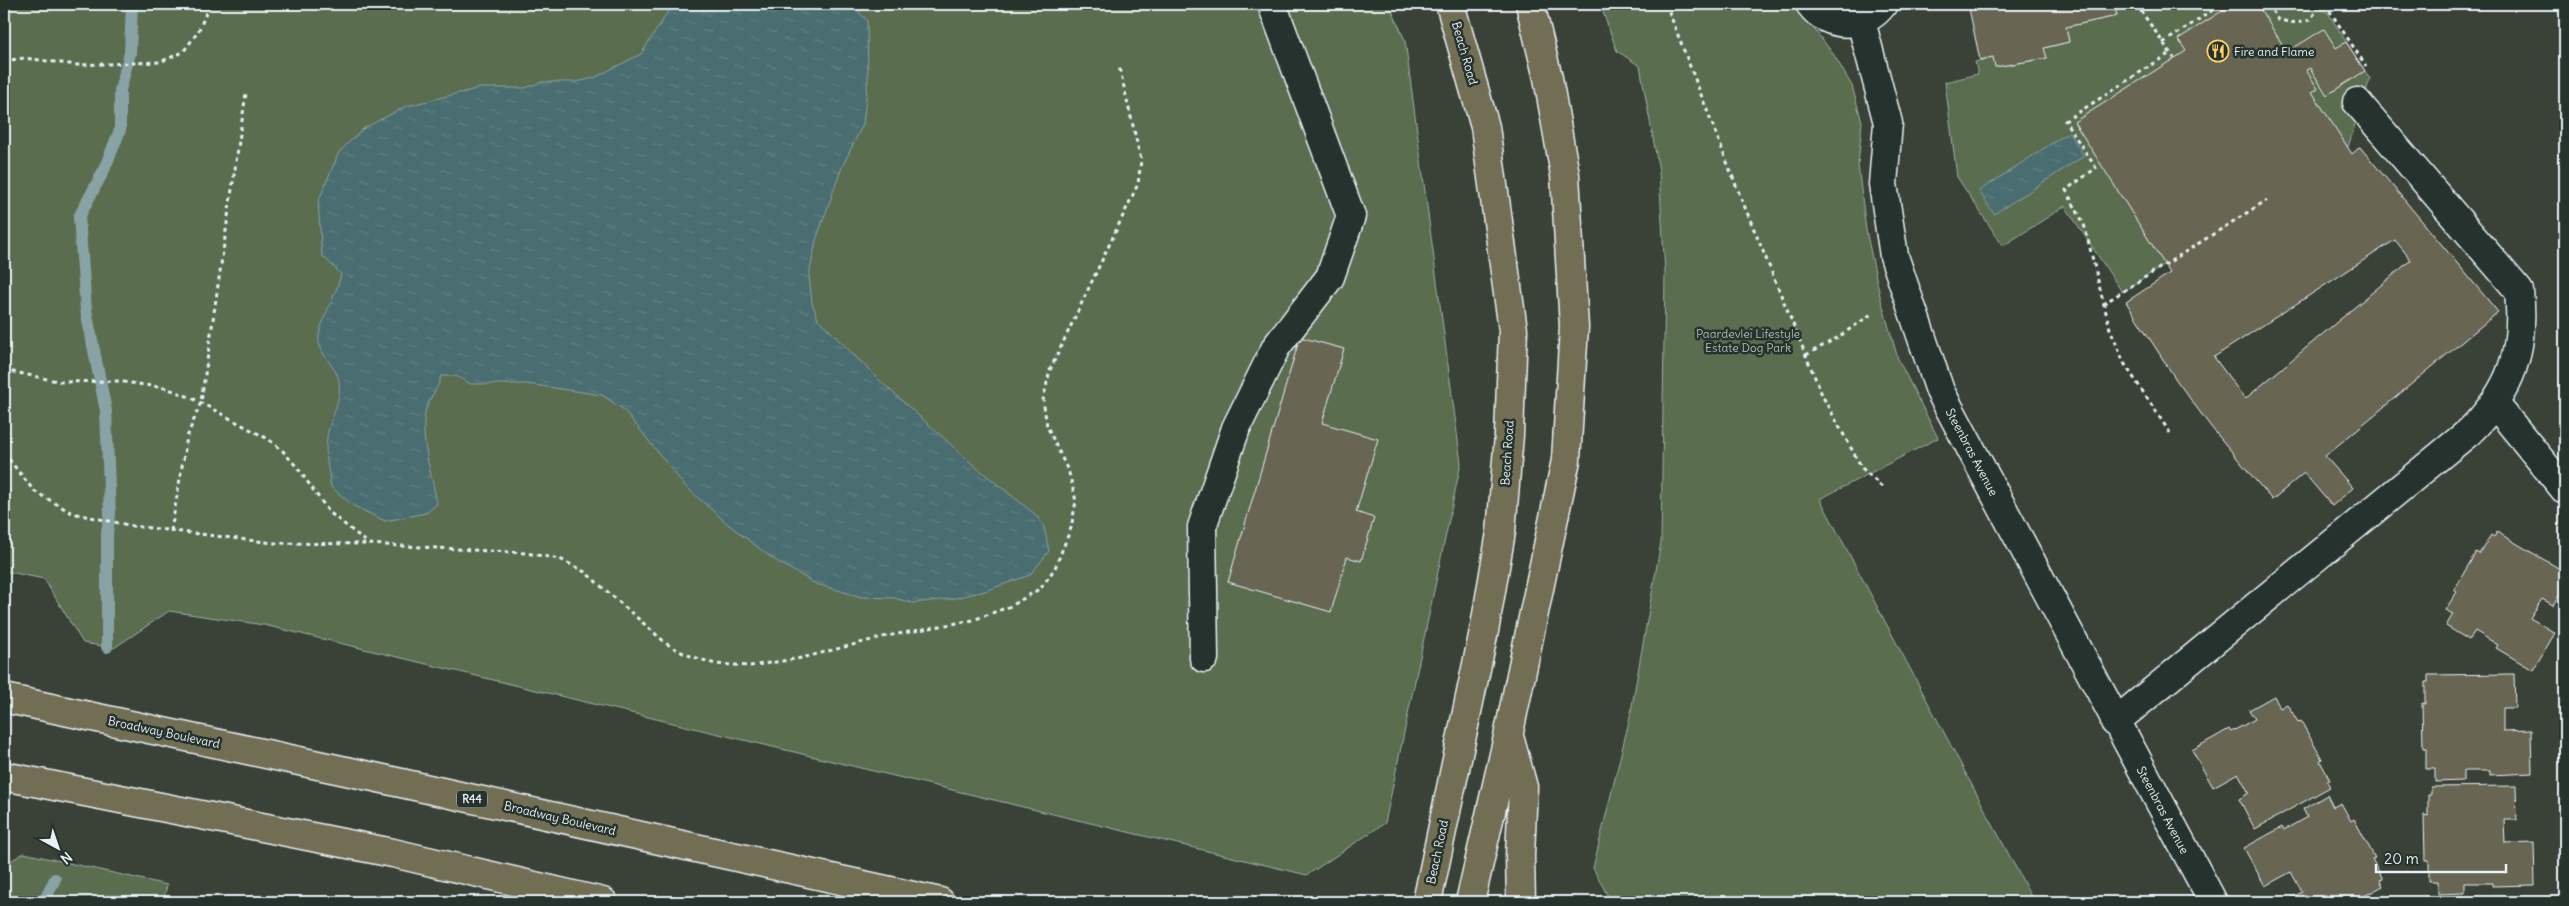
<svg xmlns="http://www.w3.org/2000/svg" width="2569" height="906" font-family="Delius,sans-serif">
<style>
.green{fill:#5a6d50;stroke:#a1afa4}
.water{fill:url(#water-ripples);stroke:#89a2a6}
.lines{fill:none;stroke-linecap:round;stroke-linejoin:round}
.stream{stroke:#89a2a6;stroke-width:12}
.building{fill:#686652;stroke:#e8f1f8;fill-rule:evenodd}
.minor-casing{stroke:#e8f1f8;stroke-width:31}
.major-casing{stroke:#e8f1f8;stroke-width:31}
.path{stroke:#e8f1f8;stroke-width:3;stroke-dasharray:4 4;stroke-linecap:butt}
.minor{stroke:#26332d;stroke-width:28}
.major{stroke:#726e52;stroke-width:28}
.labels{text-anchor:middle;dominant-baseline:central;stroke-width:5;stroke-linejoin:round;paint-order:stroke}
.shield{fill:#26332d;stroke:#aeb8bb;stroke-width:1}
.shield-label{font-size:11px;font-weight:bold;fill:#e8f1f8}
.poi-label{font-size:12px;fill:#e8f1f8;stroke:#26332d;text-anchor:start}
.street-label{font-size:12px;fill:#e8f1f8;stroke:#26332d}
.park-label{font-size:12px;fill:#afbcb5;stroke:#26332d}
</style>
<defs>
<pattern id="water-ripples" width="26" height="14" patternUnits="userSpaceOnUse" patternTransform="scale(1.25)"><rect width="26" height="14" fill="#496d6f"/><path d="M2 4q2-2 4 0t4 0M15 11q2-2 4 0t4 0" fill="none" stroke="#638284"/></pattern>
</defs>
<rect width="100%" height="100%" fill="#3a4238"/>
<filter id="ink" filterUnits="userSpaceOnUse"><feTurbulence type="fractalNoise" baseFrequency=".02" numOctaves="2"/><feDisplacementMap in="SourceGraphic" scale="10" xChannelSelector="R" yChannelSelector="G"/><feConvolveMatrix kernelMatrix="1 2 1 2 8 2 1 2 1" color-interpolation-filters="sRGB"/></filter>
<g filter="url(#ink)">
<!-- green -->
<path class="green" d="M4,4H1389L1405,40L1461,463L1385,823L1307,875L264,625L169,611L114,648L83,643L44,579L4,571Z
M1600,4H1795L1834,55L1852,86L1862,122L1858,165L1866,230L1880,296L1898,359L1938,438L1820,499L2034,902H1611L1593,868L1630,717L1661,542L1665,273L1659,171L1640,66L1617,51Z
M2114,4H2314L2328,13L2370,79L2348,147L2122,292L2065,206L2003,246L1957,177L1945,82L1978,74L1975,62L1993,57L1996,67L2046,58L2044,48L2069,42L2066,27L2117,16Z
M24,853L167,885L163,902H4V865Z"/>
<!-- water -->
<path class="water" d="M673,4H861L859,13L867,20L868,79L863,124L842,167L816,240L809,276L812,303L818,319L880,381L976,467L1036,515L1044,527L1049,551L1030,575L985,591L951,599L912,603L895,598L862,597L816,584L773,559L729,525L685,486L624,410L602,395L527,384H471L456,376H441C438,389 433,392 428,404C416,430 433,477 437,504L426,513L385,521L354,506L331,487C329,471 324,453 327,437C330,419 344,396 338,377C333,364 316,350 319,335C323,314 336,297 341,274L322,255L318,202L339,152L364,128L407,106L480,88H525L542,82H576L594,78L641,54Z
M2069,132L2084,156L1994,214L1979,191Z"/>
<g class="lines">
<!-- stream -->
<path class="stream" d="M107,647V533L110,514L106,411L86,310L79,217L104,170L120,130V90L130,53L132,4
M44,902L55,879"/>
</g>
<!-- building -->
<path class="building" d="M1968,4H2114L2117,16L2066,27L2069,42L2044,48L2047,58L1995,67L1993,57L1980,60Z
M2233,4H2257L2287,52L2324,29L2336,48L2346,42L2365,71L2327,95L2310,68L2306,70L2318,89L2312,92L2352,154L2360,147L2498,312L2325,456L2353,488L2332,506L2304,473L2272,500L2211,427L2177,381L2126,302L2170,273L2074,122L2186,51L2178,39ZM2395,240L2411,260L2245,399L2214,357Z
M1300,337L1344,349L1322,423L1378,439L1356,512L1374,518L1361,561L1347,557L1331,612L1228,582Z
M2497,532L2565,572V584L2553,605L2542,599L2530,618L2555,633L2533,670L2496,648L2498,645L2475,631L2469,640L2446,626L2453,614L2445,610L2457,592L2454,590L2476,552L2479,554L2491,535L2494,537Z
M2514,674L2515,708H2503V731L2531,730L2532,773L2490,775V771H2463V781L2435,782V769H2426V748H2423L2422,703L2425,704V682H2428V675Z
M2274,696L2280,708L2287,704L2298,722L2301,721L2322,759L2320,761L2330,780L2327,781L2330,787L2255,829L2239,799L2249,793L2238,773L2213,787L2192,750L2229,729L2231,732L2255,719L2249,710Z
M2516,786L2517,820H2504L2505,843L2534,842L2535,885L2492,886V883H2465V893L2438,894V881H2429V860H2425L2424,815L2428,816V794H2431V787Z
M2327,795L2333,807L2341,803L2351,821L2354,819L2375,858L2372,859L2383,879L2380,880L2383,886L2353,902H2293L2291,898L2302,892L2291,872L2265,886L2244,848L2282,827L2284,830L2307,817L2303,809Z"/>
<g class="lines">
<!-- minor casing -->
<g class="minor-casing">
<path id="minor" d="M1810,4C1828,29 1865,29 1883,4
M1861,21L1888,123L1883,184L1894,256L1940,391L2213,902
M2495,404L2565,490
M1204,658L1202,527L1236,428L1276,347L1330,277L1351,216L1272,4
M2115,722L2469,432C2512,390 2525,350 2519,291L2357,102"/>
</g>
<!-- major casing -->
<g class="major-casing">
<path id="major" d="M4,698L374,777L940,902
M1510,740L1523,787L1520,856L1521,902
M4,776L393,853L603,902
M1427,902L1485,626L1501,532L1509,435L1513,330L1485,127L1450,4
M1470,902L1508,737L1566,460L1574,327L1565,175L1548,78L1530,4"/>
</g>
<!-- path -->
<path class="path" d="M1666,4L1737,188L1823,397L1862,468L1882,487
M2136,4L2174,58
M2268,4L2278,20L2297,23L2310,20L2321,4
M2325,4L2366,66
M2163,43L2222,4
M4,61L24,58L77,65L160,62L183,52L198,32L210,4
M2103,304L2267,200
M1806,355L1837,338L1873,313
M4,370L62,382L117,381L166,388L192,398L268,439L282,450L297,467L329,512L368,543
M2170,433L2124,363L2110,329L2084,224L2066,190L2096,168L2065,121L2170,53
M4,453L34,491L72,513L133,526L273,543L368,544L526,553L560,559L585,572L667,644L685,654L715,664L750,666L802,658L887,636L973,620L1011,606L1041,588L1055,568L1071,528L1076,501L1069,473L1047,426L1043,400L1050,370L1138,184L1141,160L1119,66
M171,531L187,437L201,402L246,93"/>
<!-- minor -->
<use href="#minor" class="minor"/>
<!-- major -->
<use href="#major" class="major"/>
</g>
</g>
<!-- icons -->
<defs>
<g id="restaurant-ring" transform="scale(1.125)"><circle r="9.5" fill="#26332d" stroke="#ffd166" stroke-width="1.5"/><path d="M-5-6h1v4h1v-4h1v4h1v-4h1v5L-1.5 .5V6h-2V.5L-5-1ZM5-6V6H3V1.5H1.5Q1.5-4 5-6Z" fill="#ffd166"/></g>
</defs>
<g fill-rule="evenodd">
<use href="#restaurant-ring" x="2218" y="51"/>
</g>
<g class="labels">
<!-- shield labels -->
<rect class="shield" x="457" y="790.5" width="30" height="17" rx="4"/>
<g class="shield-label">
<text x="472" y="799">R44</text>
</g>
<!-- poi labels -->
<g class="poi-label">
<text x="2234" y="51">Fire and Flame</text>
</g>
<!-- street labels -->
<g class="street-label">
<text transform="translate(1465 53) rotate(74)">Beach Road</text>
<text transform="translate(1972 452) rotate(62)">Steenbras Avenue</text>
<text transform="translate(1507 453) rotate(-86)">Beach Road</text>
<text transform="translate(164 732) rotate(12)">Broadway Boulevard</text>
<text transform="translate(2163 810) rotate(62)">Steenbras Avenue</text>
<text transform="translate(560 818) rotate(13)">Broadway Boulevard</text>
<text transform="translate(1437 852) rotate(-78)">Beach Road</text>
</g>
<!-- park labels -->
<g class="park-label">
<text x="1748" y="333">Paardevlei Lifestyle<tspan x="1748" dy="14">Estate Dog Park</tspan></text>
</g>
</g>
<!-- margin -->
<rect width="2569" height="906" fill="none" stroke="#26332d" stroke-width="20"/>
<rect x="10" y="10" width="2549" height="886" fill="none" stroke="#e8f1f8" stroke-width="2" filter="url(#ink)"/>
<!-- north arrow -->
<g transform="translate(58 848) rotate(140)" stroke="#26332d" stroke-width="4" paint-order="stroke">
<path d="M0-4L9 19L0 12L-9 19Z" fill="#e8f1f8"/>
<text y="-8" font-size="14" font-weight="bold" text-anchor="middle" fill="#e8f1f8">N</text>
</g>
<!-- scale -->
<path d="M2376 864v8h130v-8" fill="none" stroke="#e8f1f8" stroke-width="2.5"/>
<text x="2384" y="864" font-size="15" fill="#e8f1f8" stroke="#26332d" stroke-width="4" paint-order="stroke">20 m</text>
</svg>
